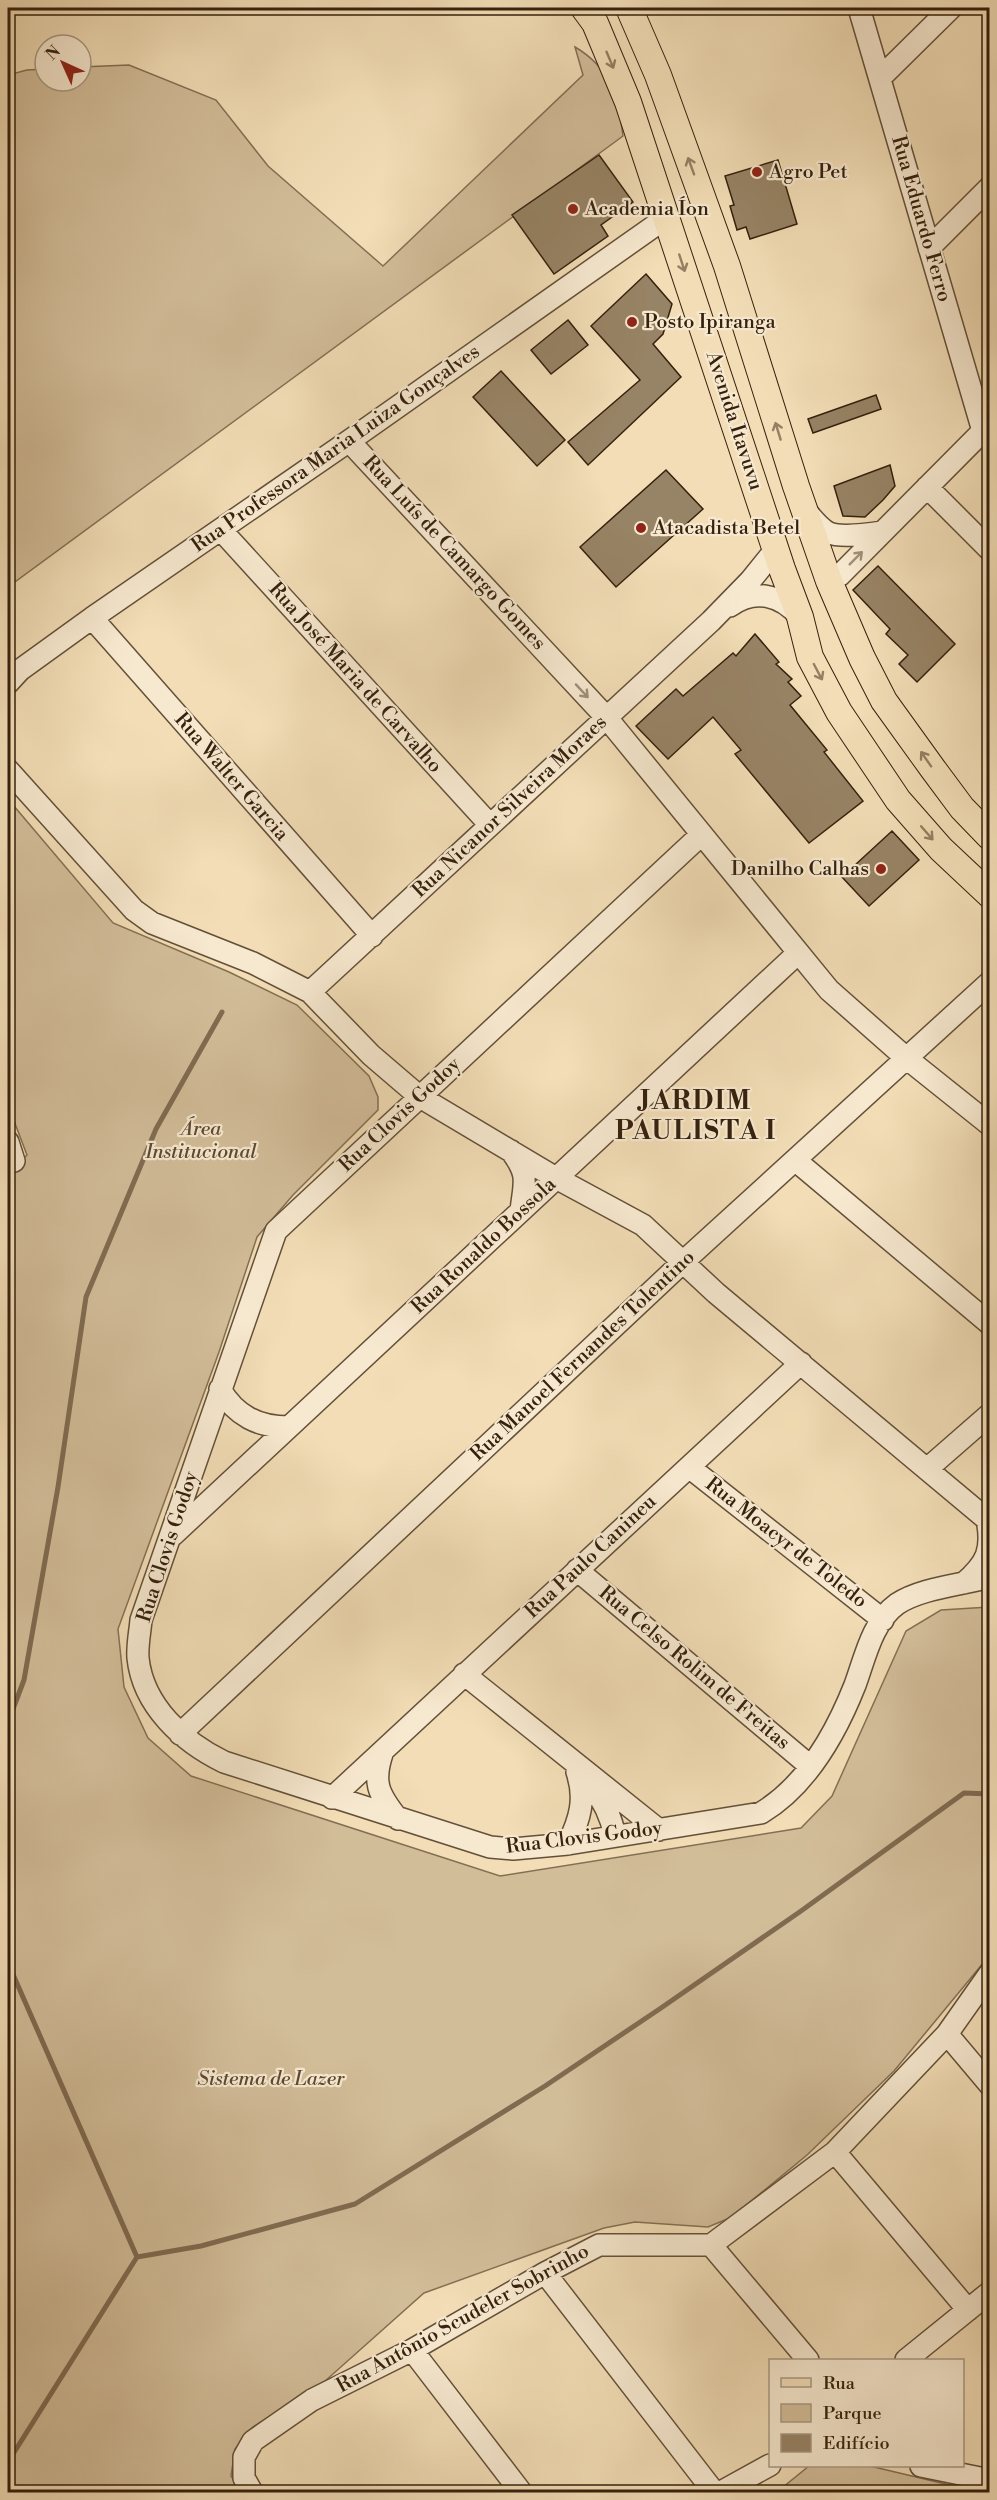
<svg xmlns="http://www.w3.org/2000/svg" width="997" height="2500" font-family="'Libre Bodoni',serif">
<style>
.green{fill:#d2bd99;stroke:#846f54;stroke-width:1.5}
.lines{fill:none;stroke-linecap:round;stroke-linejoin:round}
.stream{stroke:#806b51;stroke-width:5}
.building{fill:#978365;stroke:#35210e;stroke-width:1.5}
.minor-casing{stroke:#645038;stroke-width:24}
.major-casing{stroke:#35210e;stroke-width:28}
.minor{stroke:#f7e9d0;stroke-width:21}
.major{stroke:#f2ddb6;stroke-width:26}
.oneway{stroke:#947f62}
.oneway2{stroke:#a08f79}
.poi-dot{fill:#8f2418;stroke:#f7e9d0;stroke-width:2}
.labels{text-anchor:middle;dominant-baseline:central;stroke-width:4.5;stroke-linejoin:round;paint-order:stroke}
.poi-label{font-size:20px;fill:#35210e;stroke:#f7e9d0;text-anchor:start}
.street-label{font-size:20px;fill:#35210e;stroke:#f7e9d0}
.park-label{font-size:20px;font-style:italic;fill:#5c4831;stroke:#f7e9d0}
.district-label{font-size:26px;font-weight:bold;letter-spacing:1.5px;fill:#35210e;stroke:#f7e9d0}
</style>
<rect width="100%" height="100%" fill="#f2ddb6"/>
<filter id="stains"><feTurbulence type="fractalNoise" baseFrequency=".00333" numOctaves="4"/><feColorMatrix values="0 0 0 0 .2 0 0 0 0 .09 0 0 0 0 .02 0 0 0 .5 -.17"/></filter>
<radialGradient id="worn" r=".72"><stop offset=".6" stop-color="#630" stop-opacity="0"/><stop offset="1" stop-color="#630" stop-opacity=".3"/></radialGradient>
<!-- green -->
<path class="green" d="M575,47C611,68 618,97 623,136L8,587V75L27,70L45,69V81H81V67L129,65L216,100L268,166L383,266L583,75Z
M8,799L113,923L229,972L297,1005L369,1076L378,1097V1110L293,1195L257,1237L219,1352L118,1629L124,1687L148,1738L191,1776L500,1876L801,1828L832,1796L906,1631L941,1610L989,1607V1956L894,2071L807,2155L732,2217L708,2227L635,2222L604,2228L424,2293L324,2382L253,2427L235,2449L231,2476L242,2492H8V1173L27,1155L8,1105Z
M809,2466H870L979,2492H777Z"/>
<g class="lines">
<!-- stream -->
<path class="stream" d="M8,1722L24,1680L58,1487L86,1297L156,1129L222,1012
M8,1963L137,2257L8,2462
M137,2257L201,2246L355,2204L545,2086L661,2008L801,1911L964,1793L990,1794"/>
</g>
<!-- building -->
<path class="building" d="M599,155L633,202L601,225L608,236L554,274L512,215Z
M778,160L797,224L750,239L746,227L737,230L730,206L734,205L725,176Z
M646,274L672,304L663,334L653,344L681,377L588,465L568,442L640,380L591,326Z
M568,320L588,345L551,374L531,350Z
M501,371L565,440L537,466L473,397Z
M876,395L881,409L813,433L808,419Z
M890,465L895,486L883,500L865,517L843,516L834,486Z
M666,470L703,509L616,587L580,547Z
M878,566L955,644L917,682L899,664L908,655L886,634L890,629L853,590Z
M755,634L779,662L776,664L792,679L788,682L801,696L790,705L827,750L824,752L863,801L809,843L735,754L741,750L713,717L668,759L636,726L676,689L683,696L733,653L736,656Z
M892,831L919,860L869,906L842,877Z"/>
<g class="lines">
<!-- minor casing -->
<g class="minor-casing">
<path id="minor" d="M859,8L983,431
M880,78L951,8
M929,248L990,187
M349,441L606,717L829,990L905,1057L990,1125
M927,487L990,550
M805,510C812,518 820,529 829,533C842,538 869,534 882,532
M221,530L490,825
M829,581L840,575L990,424
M730,606C755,588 781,595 800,617
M92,618L372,936
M8,683L20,670L92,618L349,441L667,217
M8,770L134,910L152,923L253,963L310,992L371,1055L420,1097L556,1178L643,1225L716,1293L990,1522
M701,835L276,1231L141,1620C140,1632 137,1646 138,1658C143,1706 183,1742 224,1762L490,1847L513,1849L568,1844L761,1813C806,1786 836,1733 855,1685C865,1658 872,1622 897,1604C921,1588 961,1585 990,1577
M310,992L711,621L750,581L776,549
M8,1142L14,1161
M511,1151C530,1176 524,1182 521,1211
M795,1160L990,1324
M220,1389C236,1416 258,1427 289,1427
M689,1467L883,1620
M927,1469L990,1414
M173,1535L798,953
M577,1570L810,1766
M964,1583C987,1563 993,1550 987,1519
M464,1674L659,1830
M180,1734L683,1262L990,982
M383,1751C372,1782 378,1794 398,1819
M591,1785C604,1801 611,1816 615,1836
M332,1798L801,1363
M568,1844C580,1819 586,1799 577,1772
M947,2034L990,2085
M835,2152L968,2310
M711,2245L808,2360
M545,2273L714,2492
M412,2350L521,2492
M906,2360L990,2292
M921,2466L990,2480
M252,2492L244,2478V2457L253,2441L312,2400L412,2350L545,2273L599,2245H711L835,2152L947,2034L990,1973
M721,2492L770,2465"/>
</g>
<!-- major casing -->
<g class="major-casing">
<path id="major" d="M584,8L595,23L628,102L782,569L800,617L810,657L839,712L898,800L941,849L990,895
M629,8L658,75L727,266L796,486L829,581L862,658L884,701L933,769L962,808L990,837"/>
</g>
<!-- minor -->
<use href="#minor" class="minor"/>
<!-- major -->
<use href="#major" class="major"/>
</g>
<!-- one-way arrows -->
<defs><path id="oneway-shaft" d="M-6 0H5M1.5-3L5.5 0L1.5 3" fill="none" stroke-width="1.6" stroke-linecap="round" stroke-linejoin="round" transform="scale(1.5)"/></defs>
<g class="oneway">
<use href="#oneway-shaft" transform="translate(610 60) rotate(67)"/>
<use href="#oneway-shaft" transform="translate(691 166) rotate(-110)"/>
<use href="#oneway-shaft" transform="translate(682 263) rotate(72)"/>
<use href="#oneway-shaft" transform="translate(778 431) rotate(-107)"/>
<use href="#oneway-shaft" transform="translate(818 672) rotate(62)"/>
<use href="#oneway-shaft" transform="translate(926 759) rotate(-125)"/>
<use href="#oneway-shaft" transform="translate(927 833) rotate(49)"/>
</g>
<g class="oneway2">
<use href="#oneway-shaft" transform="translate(856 558) rotate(-45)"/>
<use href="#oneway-shaft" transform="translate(582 691) rotate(47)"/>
</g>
<!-- markers -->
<g class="poi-dot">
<circle cx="757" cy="172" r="6"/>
<circle cx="573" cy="209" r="6"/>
<circle cx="632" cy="322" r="6"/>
<circle cx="641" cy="528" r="6"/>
<circle cx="881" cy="869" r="6"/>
</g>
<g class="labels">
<!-- poi labels -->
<g class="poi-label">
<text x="769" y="172">Agro Pet</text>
<text x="585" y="209">Academia Íon</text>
<text x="644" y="322">Posto Ipiranga</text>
<text x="653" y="528">Atacadista Betel</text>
<text x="869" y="869" text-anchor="end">Danilho Calhas</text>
</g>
<!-- street labels -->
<g class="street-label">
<text transform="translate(921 219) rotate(74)">Rua Eduardo Ferro</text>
<text transform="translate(734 421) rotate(72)">Avenida Itavuvu</text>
<text transform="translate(336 449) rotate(-35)">Rua Professora Maria Luiza Gonçalves</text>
<text transform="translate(454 553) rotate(47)">Rua Luís de Camargo Gomes</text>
<text transform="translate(355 678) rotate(48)">Rua José Maria de Carvalho</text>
<text transform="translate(231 777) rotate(49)">Rua Walter Garcia</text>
<text transform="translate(510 807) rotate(-43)">Rua Nicanor Silveira Moraes</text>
<text transform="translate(400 1115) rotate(-43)">Rua Clovis Godoy</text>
<text transform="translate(484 1246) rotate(-43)">Rua Ronaldo Bossola</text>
<text transform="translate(583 1356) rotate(-43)">Rua Manoel Fernandes Tolentino</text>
<text transform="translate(786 1543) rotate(38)">Rua Moacyr de Toledo</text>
<text transform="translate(168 1547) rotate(-72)">Rua Clovis Godoy</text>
<text transform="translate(591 1557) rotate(-43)">Rua Paulo Canineu</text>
<text transform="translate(694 1668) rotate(40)">Rua Celso Rolim de Freitas</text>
<text transform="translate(584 1838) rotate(-7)">Rua Clovis Godoy</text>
<text transform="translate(463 2319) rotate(-29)">Rua Antônio Scudeler Sobrinho</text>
</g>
<!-- park labels -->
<g class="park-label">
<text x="201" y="1129">Área<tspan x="201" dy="23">Institucional</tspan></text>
<text x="271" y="2079">Sistema de Lazer</text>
</g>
<!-- district labels -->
<g class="district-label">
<text x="696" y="1101">JARDIM<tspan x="696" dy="30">PAULISTA I</tspan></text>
</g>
</g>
<!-- margin -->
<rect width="997" height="2500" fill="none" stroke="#f2ddb6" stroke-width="30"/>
<rect x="9" y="9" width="979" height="2482" fill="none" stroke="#35210e" stroke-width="3"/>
<rect x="15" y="15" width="967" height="2470" fill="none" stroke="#35210e" stroke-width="1.5"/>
<!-- legend -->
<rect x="769" y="2359" width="195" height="108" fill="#f7e9d0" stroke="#a99982" stroke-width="1.5"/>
<rect x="781" y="2378" width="30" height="9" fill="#f2ddb6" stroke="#a99982" stroke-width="1.5"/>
<text x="823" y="2389" font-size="18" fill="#35210e">Rua</text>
<rect x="781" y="2404" width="30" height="18" fill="#d2bd99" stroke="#a99982" stroke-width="1.5"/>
<text x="823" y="2419" font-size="18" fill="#35210e">Parque</text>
<rect x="781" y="2434" width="30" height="18" fill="#978365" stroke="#a99982" stroke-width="1.5"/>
<text x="823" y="2449" font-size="18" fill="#35210e">Edifício</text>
<!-- north arrow -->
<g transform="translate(63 63) rotate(315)"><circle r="28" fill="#f7e9d0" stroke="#a99982" stroke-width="1.5"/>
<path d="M0-4.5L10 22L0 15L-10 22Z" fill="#8f2418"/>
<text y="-9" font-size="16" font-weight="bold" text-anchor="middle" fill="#35210e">N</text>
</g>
<rect width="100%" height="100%" filter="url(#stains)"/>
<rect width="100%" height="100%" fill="url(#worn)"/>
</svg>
